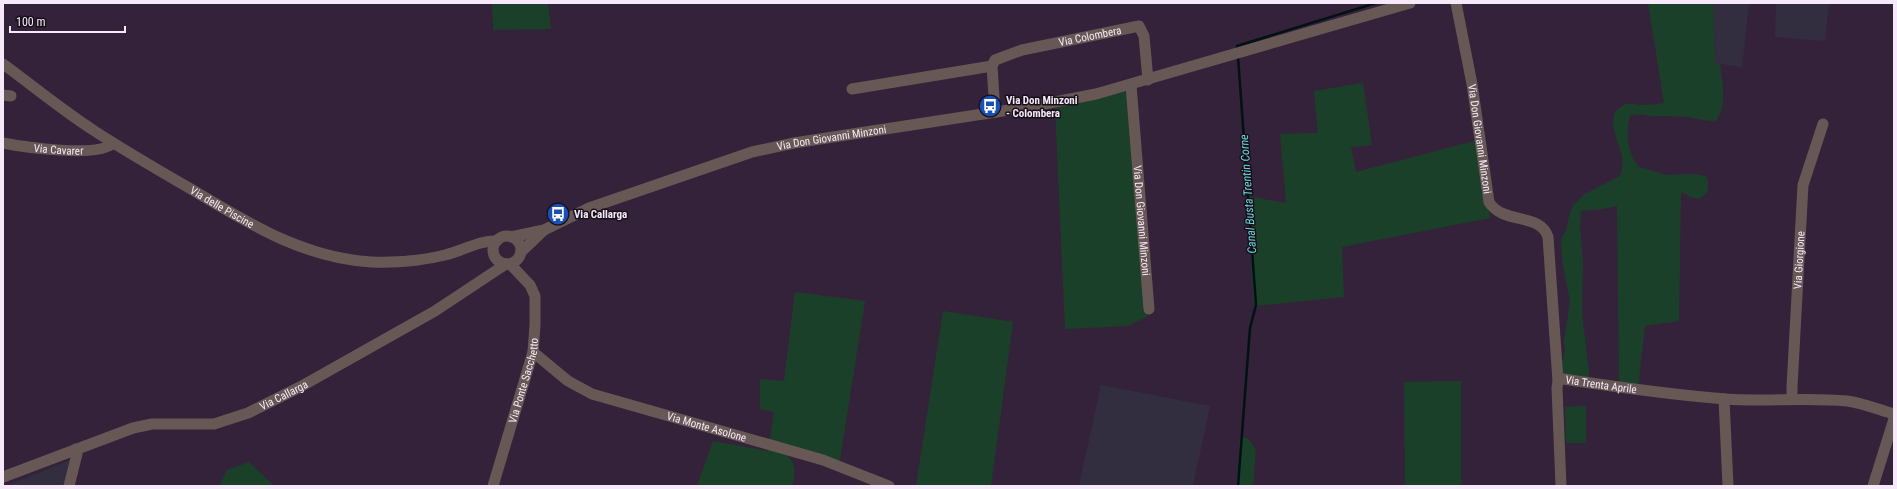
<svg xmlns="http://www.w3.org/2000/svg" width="1897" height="489" font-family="'Roboto Condensed',sans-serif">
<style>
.industrial{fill:#332e3f}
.green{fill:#1b4029}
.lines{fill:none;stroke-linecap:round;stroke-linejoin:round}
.stream{stroke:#001213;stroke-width:2.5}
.minor{stroke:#685855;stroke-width:11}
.labels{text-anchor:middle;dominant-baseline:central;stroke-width:3;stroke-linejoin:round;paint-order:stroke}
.street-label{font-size:11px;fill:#f6eafa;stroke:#170f1a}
.poi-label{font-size:11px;font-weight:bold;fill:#f6eafa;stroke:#170f1a;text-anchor:start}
.water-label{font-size:12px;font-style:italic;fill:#6bdadb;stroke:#170f1a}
</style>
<rect width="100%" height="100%" fill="#34223a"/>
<!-- industrial -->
<path class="industrial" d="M1713,3H1749L1742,67L1715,63Z
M1776,3H1829L1825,41L1775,37Z
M1101,385L1210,406L1193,486H1079Z
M72,459L65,486H7L16,482Z"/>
<!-- green -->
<path class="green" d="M492,3H548L551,29L493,30Z
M1648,3H1713L1715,63L1720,64C1722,83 1728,104 1716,121C1706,121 1698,119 1688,117C1676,116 1665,116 1654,116C1646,116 1637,112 1630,116C1626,134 1627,153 1639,167L1667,175L1694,174L1706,176L1708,182L1707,193L1699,199L1691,197L1681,192L1679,321L1645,326L1638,387L1619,386L1617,206L1603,209L1581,211L1580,226L1583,262L1582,312L1590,382L1558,377L1565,351L1564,341L1570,302L1562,259L1561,239L1566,231L1569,216L1574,204L1585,194L1620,176C1622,170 1623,164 1622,157C1619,139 1601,112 1627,104C1631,102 1635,104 1640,105C1648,105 1657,104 1664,103Z
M1363,83L1372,145L1351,147L1356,172L1478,140L1490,218L1342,247L1344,297L1254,306L1247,196L1286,203L1280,134L1318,133L1314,91Z
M1127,91L1139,205L1148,316L1128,326L1065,329L1055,108Z
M795,292L865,301L839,466L781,452C797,461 796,470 792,486H697L713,441L768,451L774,412L760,409V379L784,381Z
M943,311L1013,322L991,486H916Z
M1461,381V486H1405L1404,382Z
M1586,406V443H1566L1565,407Z
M1240,437L1249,439L1256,450L1253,486H1237Z
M249,462L274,486L220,485L227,470Z"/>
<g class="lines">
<!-- stream -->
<path class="stream" d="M1238,50L1237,46L1376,3
M1238,486L1250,328L1256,305L1238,57"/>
<!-- minor -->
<g class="minor">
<path id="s1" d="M1456,3L1472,84L1489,202C1503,225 1540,212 1548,237L1558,381"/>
<path id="s2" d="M3,64C33,86 62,110 93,130C125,151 158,170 191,189C248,223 303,258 371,262C396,263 421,261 445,255C463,251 479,240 497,241"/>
<path id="s3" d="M1131,85L1149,309"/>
<path d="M852,89L992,66"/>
<path d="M3,95L11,96"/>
<path id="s4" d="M995,112L992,66L995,60L1022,50L1139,26L1144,36L1148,80"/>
<path id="s5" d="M3,143C23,147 100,158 113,143"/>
<circle cx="507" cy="250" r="14"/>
<path id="s6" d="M511,237L544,230L589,208L752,152L794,143L1029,107L1096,94L1410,3"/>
<path d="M521,252L544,230"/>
<path id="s7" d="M533,352L568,381L592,394L823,460L889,486"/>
<path d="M1724,399L1728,486"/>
<path id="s8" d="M1792,399V387L1803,185L1823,124"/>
<path id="s9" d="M3,477L133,428L152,424H214L248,413L300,387L435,311L506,264"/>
<path d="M69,486L77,454L76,449"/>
<path id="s10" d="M493,486L533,352L535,325V296L530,285L510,264"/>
<path id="s11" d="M1561,486L1557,388L1558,381L1563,379C1617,387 1671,395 1726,399C1766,402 1807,397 1847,401C1863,403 1879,410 1894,414"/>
<path d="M1873,486L1894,419"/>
</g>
</g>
<!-- icons -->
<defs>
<g id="bus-disc" transform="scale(1.15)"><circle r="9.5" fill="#1a4fb4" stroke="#170f1a"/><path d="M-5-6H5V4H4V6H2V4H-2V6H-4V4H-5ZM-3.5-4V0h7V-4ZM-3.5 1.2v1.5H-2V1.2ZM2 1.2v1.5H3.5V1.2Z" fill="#fff"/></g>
</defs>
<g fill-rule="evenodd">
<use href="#bus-disc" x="990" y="106"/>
<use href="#bus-disc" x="558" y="214"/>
</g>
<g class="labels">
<!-- street labels -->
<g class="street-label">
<text stroke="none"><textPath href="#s4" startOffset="151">Via Colombera</textPath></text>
<text stroke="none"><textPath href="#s6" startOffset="337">Via Don Giovanni Minzoni</textPath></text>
<text stroke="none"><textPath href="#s1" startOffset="138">Via Don Giovanni Minzoni</textPath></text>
<text stroke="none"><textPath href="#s5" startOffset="56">Via Cavarer</textPath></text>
<text stroke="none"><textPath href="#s2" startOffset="262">Via delle Piscine</textPath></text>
<text stroke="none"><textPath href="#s3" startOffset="136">Via Don Giovanni Minzoni</textPath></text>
<text stroke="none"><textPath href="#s8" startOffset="139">Via Giorgione</textPath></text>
<text stroke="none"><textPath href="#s10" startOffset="110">Via Ponte Sacchetto</textPath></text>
<text stroke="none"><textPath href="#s11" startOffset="149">Via Trenta Aprile</textPath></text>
<text stroke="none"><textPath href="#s9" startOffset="296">Via Callarga</textPath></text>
<text stroke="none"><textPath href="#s7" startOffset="192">Via Monte Asolone</textPath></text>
</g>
<!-- poi labels -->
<g class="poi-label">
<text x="1006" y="100">Via Don Minzoni<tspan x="1006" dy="13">- Colombera</tspan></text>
<text x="574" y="214">Via Callarga</text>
</g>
<!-- water labels -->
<g class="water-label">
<text transform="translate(1248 194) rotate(-94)">Canal Busta Trentin Corne</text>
</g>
</g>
<!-- border -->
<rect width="1897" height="489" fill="none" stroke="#f6eafa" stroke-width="8"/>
<!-- scale -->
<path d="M10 26v6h115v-6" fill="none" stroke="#f6eafa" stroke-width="2"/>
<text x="16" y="26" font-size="12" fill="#f6eafa" stroke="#170f1a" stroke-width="3" paint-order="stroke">100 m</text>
</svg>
